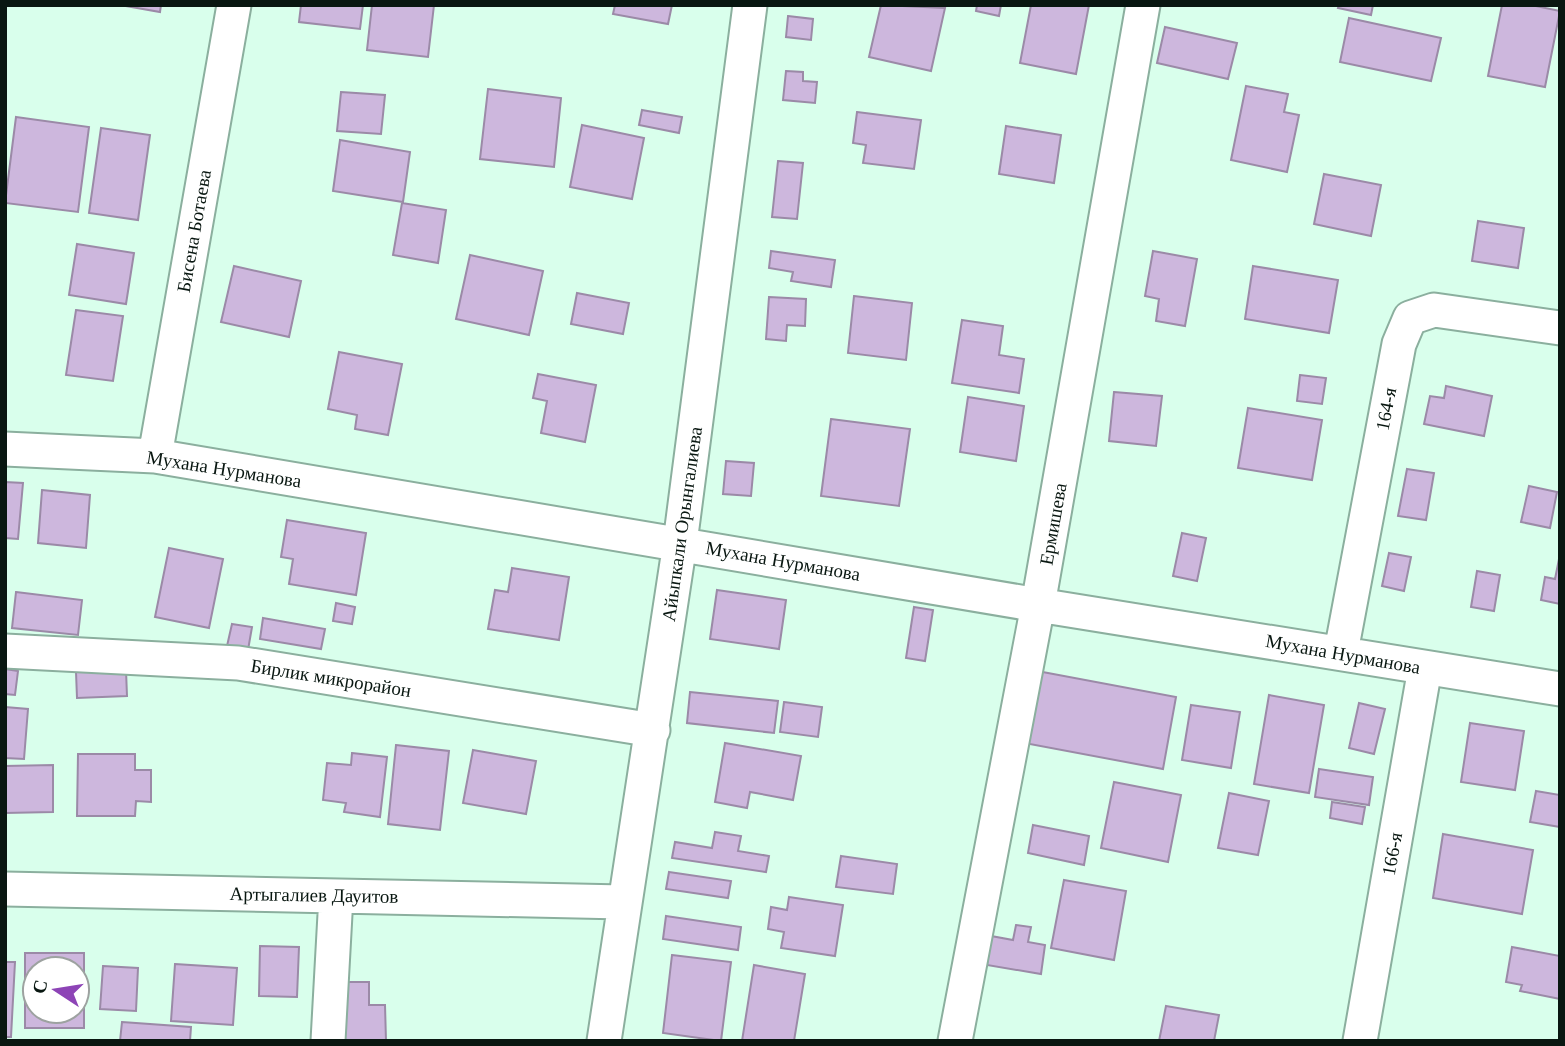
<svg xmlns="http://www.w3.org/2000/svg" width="1565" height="1046" font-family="'Times New Roman',serif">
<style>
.building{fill:#cdb7dd;stroke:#9b8aa7;stroke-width:2;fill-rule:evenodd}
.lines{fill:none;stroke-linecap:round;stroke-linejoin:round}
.minor-casing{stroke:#8baf9e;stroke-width:37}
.minor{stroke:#fff;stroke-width:33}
.labels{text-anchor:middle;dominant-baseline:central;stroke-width:7;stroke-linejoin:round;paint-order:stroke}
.street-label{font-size:19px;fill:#091711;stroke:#fff}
</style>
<rect width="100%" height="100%" fill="#d9ffec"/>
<!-- building -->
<path class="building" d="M120,5H161L160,12Z
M301,5H363L360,29L299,22Z
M372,5H434L428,57L367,50Z
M615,5H672L668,24L613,14Z
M881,5L945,8L931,71L869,57Z
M977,5H1001L999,16L976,11Z
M1031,5H1089L1076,74L1020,63Z
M1339,5H1373L1371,15L1338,8Z
M1502,5H1531L1560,11L1545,87L1488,76Z
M788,16L813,19L811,40L786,37Z
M1349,18L1441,38L1431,81L1340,62Z
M1165,27L1237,43L1228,79L1157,63Z
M786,71L803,72V81L817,82L815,103L783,100Z
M1246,86L1288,94L1284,112L1299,115L1287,172L1231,160Z
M488,89L561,98L554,167L480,159Z
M341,92L385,95L381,134L337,131Z
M642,110L682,117L679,133L639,125Z
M857,112L921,120L914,169L863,163L866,145L853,143Z
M16,117L89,127L78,212L5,203Z
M582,125L644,138L632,199L570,187Z
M1006,126L1061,135L1054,183L999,174Z
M101,128L150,135L138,220L89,213Z
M340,140L410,152L403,202L333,191Z
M778,161L803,163L797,219L772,217Z
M1324,174L1381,185L1371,236L1314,224Z
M402,203L446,210L438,263L393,255Z
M1478,221L1524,228L1518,268L1472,261Z
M77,244L134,253L126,304L69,295Z
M771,251L835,260L831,287L791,281L793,272L769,268Z
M1153,251L1197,259L1185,326L1156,321L1159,299L1145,296Z
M470,255L543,271L529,335L456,319Z
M234,266L301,281L289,337L221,322Z
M1253,266L1338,280L1329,333L1245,319Z
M577,293L629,303L623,334L571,324Z
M854,296L912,303L906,360L848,353Z
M769,297L806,299L805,326L787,325L786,341L766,339Z
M76,310L123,316L113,381L66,375Z
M962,320L1003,326L999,355L1024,359L1019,393L952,383Z
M339,352L402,364L388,435L355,429L357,415L328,409Z
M538,374L596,385L585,442L541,433L547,401L533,398Z
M1300,375L1326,378L1322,404L1297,401Z
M1446,386L1492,396L1484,436L1424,424L1430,396L1444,398Z
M1114,392L1162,396L1156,446L1109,441Z
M968,397L1024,406L1016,461L960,452Z
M1248,408L1322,420L1312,480L1238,468Z
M831,419L910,429L899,506L821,496Z
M726,461L754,463L751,496L723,494Z
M1407,469L1434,473L1426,520L1398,516Z
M5,482L23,483L18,539L5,538Z
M1529,486L1557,492L1550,528L1521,522Z
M42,490L90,495L86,548L38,543Z
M287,520L366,533L356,595L289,584L293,559L281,557Z
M1182,533L1206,538L1197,581L1173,576Z
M169,548L223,559L209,628L155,617Z
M1389,553L1411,557L1404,591L1382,586Z
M1560,554V604L1541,600L1545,577L1555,579Z
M512,568L569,577L559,640L488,629L495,590L508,592Z
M1477,571L1500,575L1494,611L1471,607Z
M717,590L786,600L779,649L710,639Z
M16,592L82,600L78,635L12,628Z
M336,603L355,607L352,624L333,621Z
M914,607L933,610L925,661L906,658Z
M263,618L325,629L321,649L260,639Z
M232,624L252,627L248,650L227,646Z
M5,669L18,671L15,695L5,694Z
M126,670L127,696L77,698L76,672Z
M1032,670L1176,697L1163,769L1019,742Z
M690,692L778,701L774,733L687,723Z
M1269,695L1324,705L1309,793L1254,784Z
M784,702L822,707L818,737L780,732Z
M1359,703L1385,709L1374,754L1349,748Z
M1191,705L1240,712L1231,768L1182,760Z
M5,707L28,709L24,759L5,758Z
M1470,723L1524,731L1515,790L1461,782Z
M725,743L801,756L793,800L750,792L747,808L715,802Z
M396,745L449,751L440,830L388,824Z
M473,750L536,761L526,814L463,803Z
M352,753L387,757L380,817L344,812L346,803L323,800L327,763L351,765Z
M78,754H135V770H151V802L136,801L135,816H77Z
M53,765V812L5,813V766Z
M1319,769L1373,777L1369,805L1315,797Z
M1114,782L1181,795L1168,862L1101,848Z
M1536,791L1560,795V827L1530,822Z
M1229,793L1269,801L1258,855L1218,848Z
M1332,802L1365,807L1362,824L1330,818Z
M1033,825L1089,836L1084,865L1028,853Z
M715,832L741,836L738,851L769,856L766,872L672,858L675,842L712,848Z
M1443,834L1533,850L1522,914L1433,898Z
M841,856L897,864L893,894L836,887Z
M669,872L731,881L728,898L666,889Z
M1064,880L1126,891L1114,960L1051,948Z
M789,897L843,905L835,956L781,948L784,932L768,929L771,907L787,910Z
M666,916L741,927L738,950L663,939Z
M1016,925L1031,927L1028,942L1045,945L1041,974L987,965L991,936L1013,940Z
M260,946L299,947L297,997L259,996Z
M1512,947L1560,956V999L1520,991L1522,985L1506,982Z
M25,953H84V1028H25ZM35,969H77V1011H35Z
M672,955L731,962L721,1041L663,1033Z
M5,962H15L11,1037H5Z
M175,964L237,968L233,1025L171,1021Z
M754,965L805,974L794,1041H742Z
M103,966L138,968L136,1011L100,1009Z
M345,982H369V1005H385L386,1041H345Z
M1166,1006L1219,1015L1214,1041H1159Z
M122,1022L191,1027L190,1041H120Z"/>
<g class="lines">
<!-- minor casing -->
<g class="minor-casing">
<path id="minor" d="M5,449L155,456L1038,605L1560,689
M155,456L234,5
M5,651L238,663L653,730
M1341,652L1399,344L1410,318L1434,310L1560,328
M5,889L623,902
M328,1041L336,896
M604,1041L680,543L750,5
M955,1041L1038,605L1143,5
M1360,1041L1425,668"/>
</g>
<!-- minor -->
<use href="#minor" class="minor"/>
</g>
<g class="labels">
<!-- street labels -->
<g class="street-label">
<text transform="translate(194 231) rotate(-80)">Бисена Ботаева</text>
<text transform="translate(1386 409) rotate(-79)">164-я</text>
<text transform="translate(224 469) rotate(9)">Мухана Нурманова</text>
<text transform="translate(682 524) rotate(-82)">Айыпкали Орынгалиева</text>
<text transform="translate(1053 524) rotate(-80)">Ермишева</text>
<text transform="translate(783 561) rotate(10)">Мухана Нурманова</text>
<text transform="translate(1343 654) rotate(10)">Мухана Нурманова</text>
<text transform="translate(331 678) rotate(9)">Бирлик микрорайон</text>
<text transform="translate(1392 854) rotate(-80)">166-я</text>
<text transform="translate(314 895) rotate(1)">Артыгалиев Дауитов</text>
</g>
</g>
<!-- border -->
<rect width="1565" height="1046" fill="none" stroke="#091711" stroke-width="14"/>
<!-- north arrow -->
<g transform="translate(56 990) rotate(282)"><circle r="33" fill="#ffffff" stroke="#9da2a0" stroke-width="2"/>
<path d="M0-5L12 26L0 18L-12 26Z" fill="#8d44b6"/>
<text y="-10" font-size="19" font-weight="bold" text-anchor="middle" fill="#091711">С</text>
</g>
</svg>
